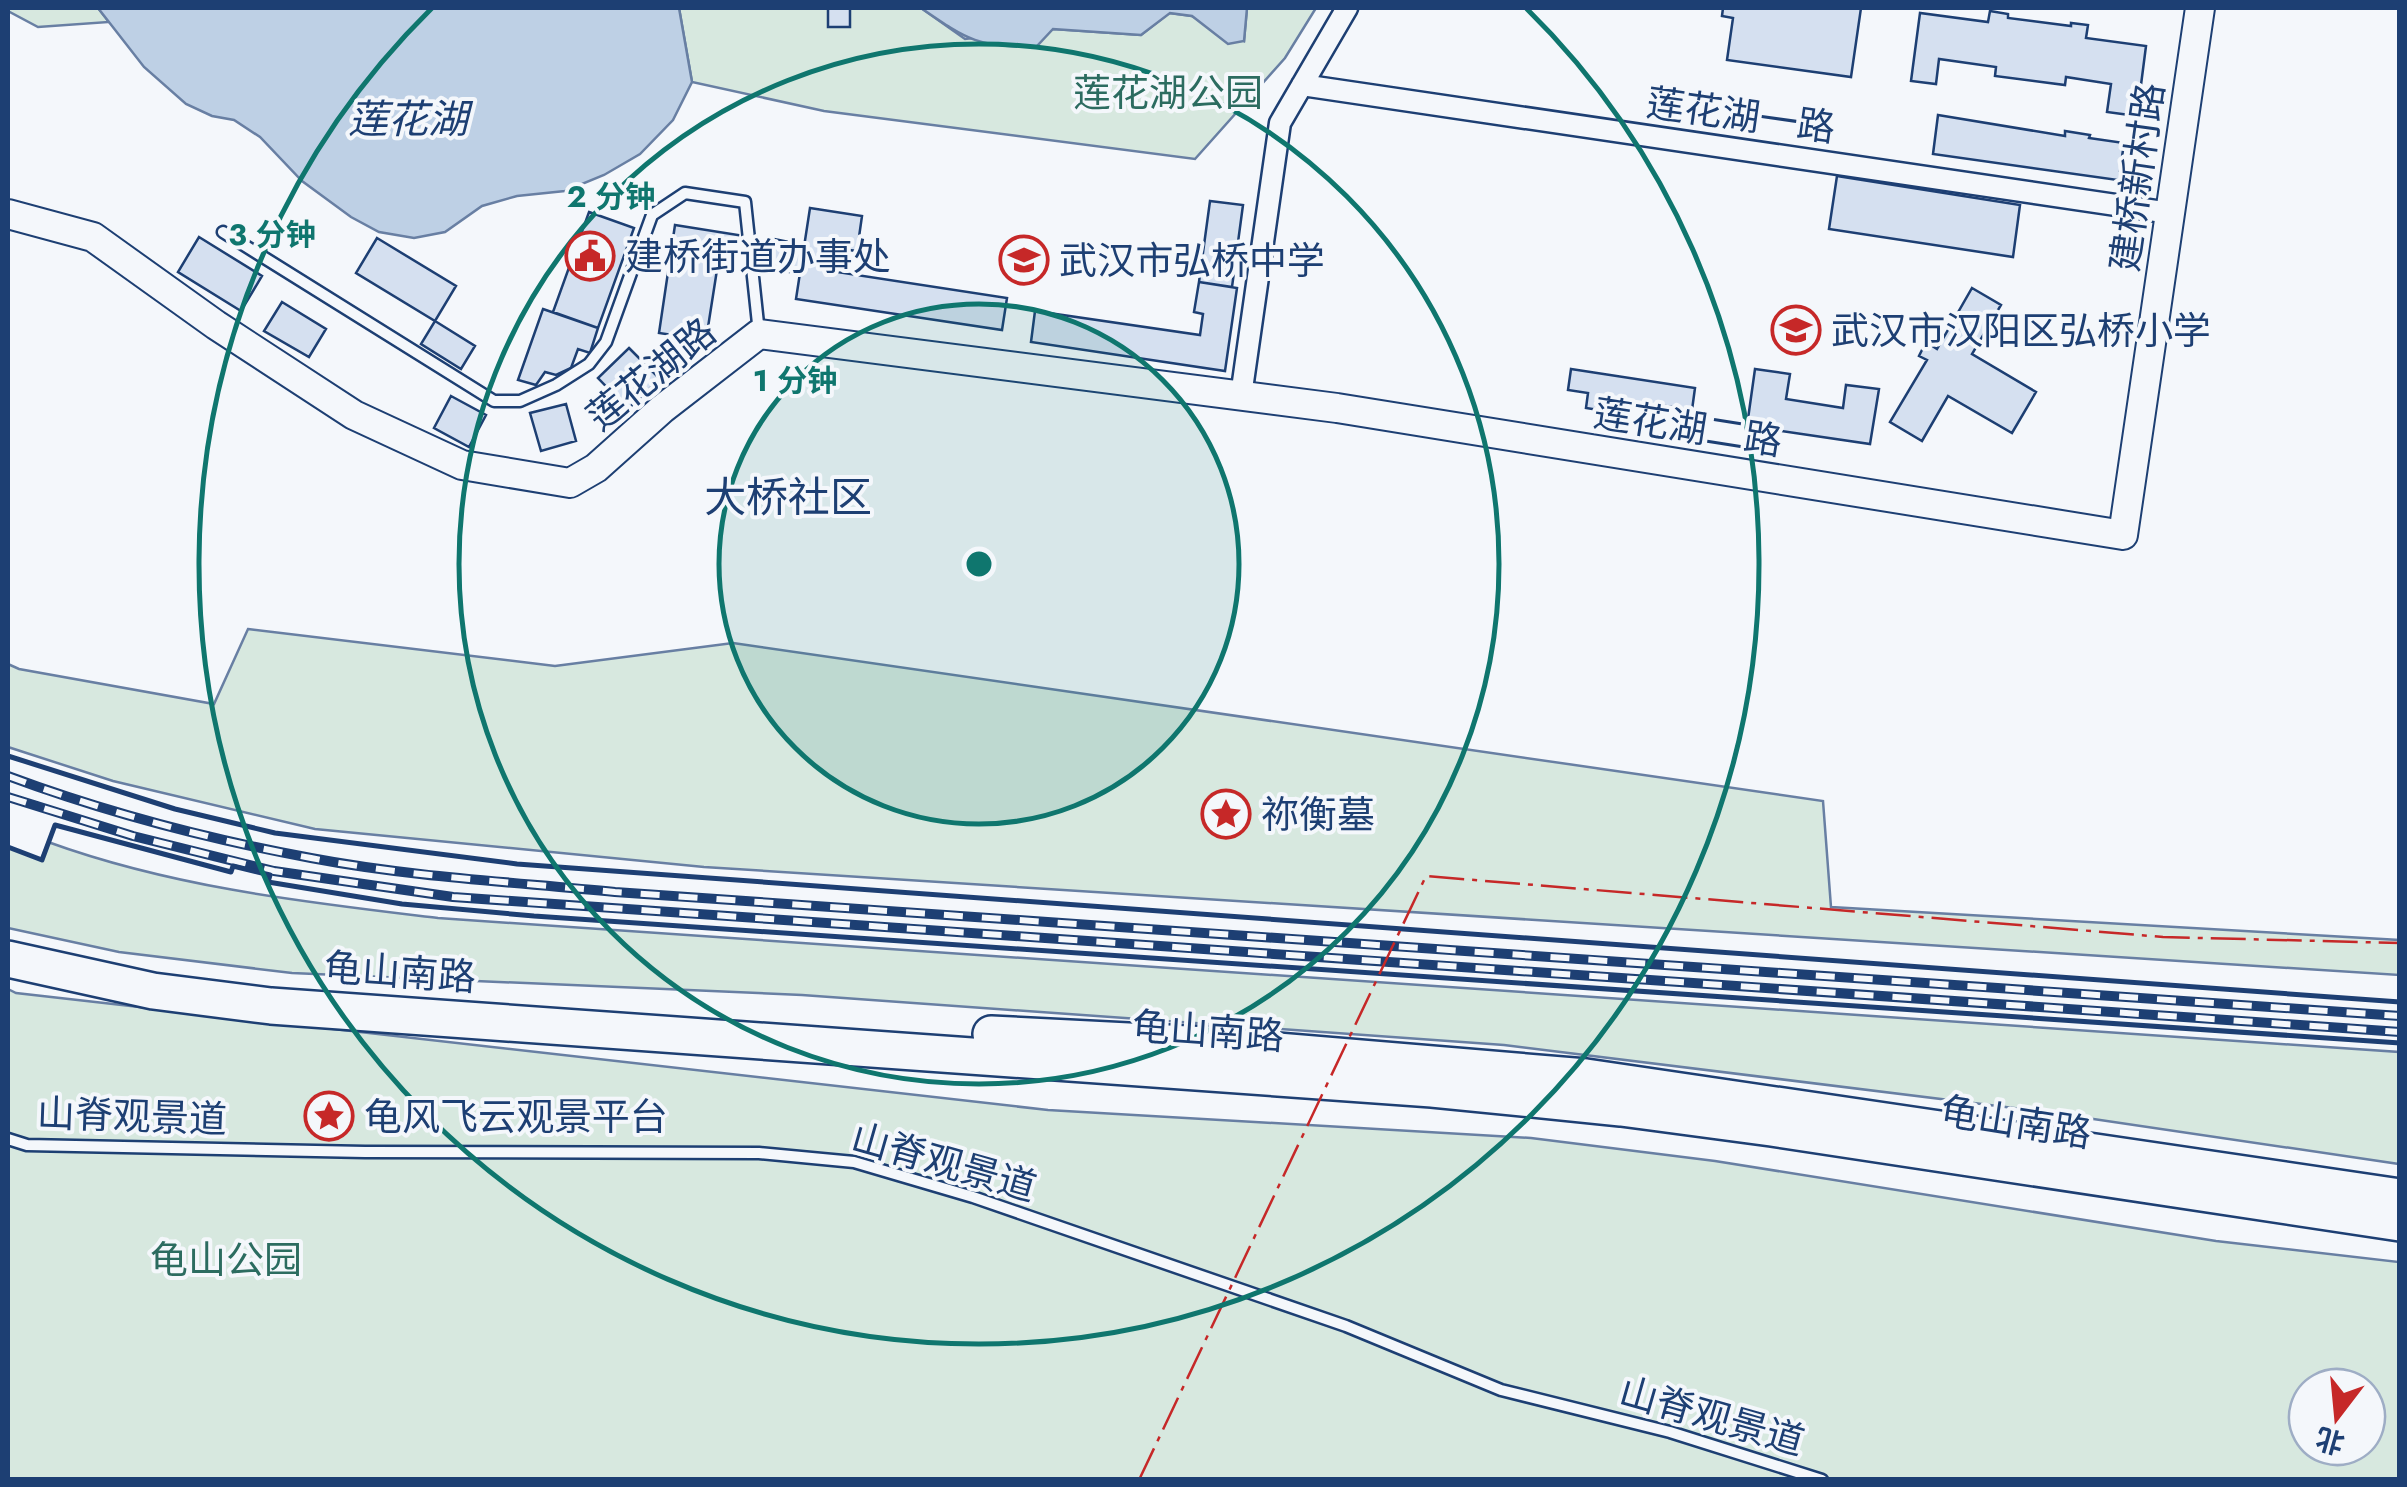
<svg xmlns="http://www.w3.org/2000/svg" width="2407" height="1487" font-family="Jost,'Noto Sans SC',sans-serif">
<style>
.green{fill:#d7e8df;stroke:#687fa3;stroke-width:2.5;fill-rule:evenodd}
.water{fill:#bed0e5;stroke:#687fa3;stroke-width:2.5}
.building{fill:#d5e0f0;stroke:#1d3f73;stroke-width:2.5}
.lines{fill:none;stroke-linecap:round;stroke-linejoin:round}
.lane-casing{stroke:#1d3f73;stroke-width:15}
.street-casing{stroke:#1d3f73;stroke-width:25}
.secondary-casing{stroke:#1d3f73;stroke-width:32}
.highway-casing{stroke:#1d3f73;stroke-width:40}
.lane{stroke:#f4f7fb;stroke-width:10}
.street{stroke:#f4f7fb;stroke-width:20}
.secondary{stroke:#f4f7fb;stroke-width:28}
.highway{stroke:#f4f7fb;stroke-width:35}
.rail-casing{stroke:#1d3f73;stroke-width:10}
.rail{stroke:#f4f7fb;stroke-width:6;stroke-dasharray:19;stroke-linecap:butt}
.wall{stroke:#1d3f73;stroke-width:5}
.power{stroke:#c62828;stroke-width:2.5;stroke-dasharray:35 8 5 8;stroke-linecap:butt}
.ring{fill:none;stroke:#0f766e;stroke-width:5}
.labels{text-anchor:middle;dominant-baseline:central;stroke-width:8;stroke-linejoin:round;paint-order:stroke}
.park-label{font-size:38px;fill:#2c6c60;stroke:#f4f7fb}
.street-label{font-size:38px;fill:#1d3f73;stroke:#f4f7fb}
.poi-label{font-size:38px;fill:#1d3f73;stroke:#f4f7fb;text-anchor:start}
.water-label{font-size:40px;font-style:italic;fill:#1d3f73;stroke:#f4f7fb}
.quarter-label{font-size:42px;fill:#1d3f73;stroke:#f4f7fb}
.centre{fill:#0f766e;stroke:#f4f7fb;stroke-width:5}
.ring-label{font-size:30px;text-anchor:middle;font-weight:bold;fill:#0f766e;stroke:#f4f7fb;stroke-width:8;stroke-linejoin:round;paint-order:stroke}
</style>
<rect width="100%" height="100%" fill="#f4f7fb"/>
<!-- green -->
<path class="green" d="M8,8H98L109,22L38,27L8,11Z
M679,8H921L965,39L1053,29L1141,35L1169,13L1192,16L1244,41L1247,8H1316L1285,58L1195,159L824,111L692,82Z
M248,629L555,666L733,643L1823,801L1831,907L2399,940V975L704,867L315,829L113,781L8,747V664L19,669L214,704Z
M48,842C175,888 305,902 438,918L2399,1052V1164L2046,1112L1504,1045L802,995L292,973L119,952L8,928V847L41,860Z
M8,989L16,993L1048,1110L1531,1138L1715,1161L2216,1241L2399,1262V1479H8ZM2307,1387H2367V1447H2307Z"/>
<!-- water -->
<path class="water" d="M98,8H679L692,82L673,120L640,154L604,175L565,191L517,196L482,206L445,232L414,238L379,232L351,217L302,181L260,137L234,120L212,116L186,104L144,67Z
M921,8H1247L1244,41L1228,44L1192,16L1170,13L1141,35L1053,29L1037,46C980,49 966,39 921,8Z"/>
<!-- building -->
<path class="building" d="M828,8H850V27H828Z
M1723,8H1861L1851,77L1727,60L1733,18L1722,16Z
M1990,11L2008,14V18L2071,26V23L2088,25L2086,38L2146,46L2137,116L2107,112L2111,84L2066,77L2065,85L1995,76L1996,67L1939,59L1936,84L1911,81L1920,13L1988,22Z
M1938,115L2065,136V131L2090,135L2089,138L2124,143L2120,171L2135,173L2132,189L2117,187L2118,180L1933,154Z
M1837,176L2020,205L2013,257L1829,229Z
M1210,201L1243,205L1232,287L1199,282Z
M810,208L862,216L857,251L827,247L824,270L1007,298L1002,330L796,299Z
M589,212L634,228L598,328L553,312Z
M675,225L738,235L735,259L719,257L706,340L659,333Z
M199,237L262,276L241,311L178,272Z
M377,238L456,286L435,321L356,273Z
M769,238L804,245L800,274L763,267Z
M1199,282L1237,288L1225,371L1031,342L1035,311L1200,335L1203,314L1194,312Z
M1972,288L2001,305L1972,354L2036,392L2012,433L1948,396L1922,441L1890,422L1927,360L1919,356L1926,342L1937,349Z
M282,302L326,329L309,357L264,331Z
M543,309L598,328L590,353L578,349L571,368L556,375L545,372L536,385L518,380Z
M435,321L475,346L461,369L421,344Z
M629,348L660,379L628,409L598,378Z
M1571,369L1695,388L1692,410L1665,406L1663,420L1651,418L1652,406L1601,398L1599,410L1586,408L1588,393L1568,390Z
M1755,369L1790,374L1786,399L1843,408L1846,385L1879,389L1870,444L1747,426Z
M451,396L486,415L469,447L434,428Z
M566,404L576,441L541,451L530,413Z"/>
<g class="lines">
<!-- lane casing -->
<g class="lane-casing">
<path id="lane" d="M223,232L494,401H520L556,385L589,364L606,342L652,215L685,193L745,202L759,333
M8,1139L27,1145L365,1152L759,1153L854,1162L973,1197L1346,1326L1501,1390L1670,1432L1822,1480"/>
</g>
<!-- street casing -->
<g class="street-casing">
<path id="street" d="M1302,85L2170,213
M1241,396L1280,123L1347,8"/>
</g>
<!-- secondary casing -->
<g class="secondary-casing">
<path id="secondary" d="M8,214L93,237L216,325L354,415L462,465L570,483L596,468L662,409L759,334L1337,408L2123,535L2200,8"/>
</g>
<!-- highway casing -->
<g class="highway-casing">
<path id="highway" d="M8,959L153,991L271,1006L1432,1089L1621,1108L1771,1128L2400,1223
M991,1034L1207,1045L1586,1077L2400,1197"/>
</g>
<!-- lane -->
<use href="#lane" class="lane"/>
<!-- street -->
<use href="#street" class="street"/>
<!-- secondary -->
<use href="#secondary" class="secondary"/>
<!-- highway -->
<use href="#highway" class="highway"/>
<!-- rail casing -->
<g class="rail-casing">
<path id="rail" d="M8,776C105,812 208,839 311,858C411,877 514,882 615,892L2400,1016
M8,797L133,836L274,871L453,897L2400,1032"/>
</g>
<!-- rail -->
<use href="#rail" class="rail"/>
<!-- wall -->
<path class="wall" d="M8,756L175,809L275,833L517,864L2400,1002
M8,847L42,860L55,825L231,872L233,866L270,875L268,882L402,904L534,916L2400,1043"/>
<!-- power -->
<path class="power" d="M1139,1480L1426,876L2163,937L2400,943"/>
</g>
<!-- distance rings -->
<circle cx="979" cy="564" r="260" fill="#0f766e" fill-opacity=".12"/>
<g class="ring">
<circle cx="979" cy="564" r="260"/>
<circle cx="979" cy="564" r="520"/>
<path d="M1526 8A780 780 0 1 1 432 8"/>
</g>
<!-- icons -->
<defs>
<g id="civic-ring" transform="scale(2.5)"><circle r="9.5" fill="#f4f7fb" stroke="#c62828" stroke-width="1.5"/><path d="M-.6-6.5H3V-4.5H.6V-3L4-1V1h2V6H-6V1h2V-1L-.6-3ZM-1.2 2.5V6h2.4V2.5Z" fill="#c62828"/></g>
<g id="school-ring" transform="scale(2.5)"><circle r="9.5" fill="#f4f7fb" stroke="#c62828" stroke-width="1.5"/><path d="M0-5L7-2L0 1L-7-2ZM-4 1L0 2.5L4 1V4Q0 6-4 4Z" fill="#c62828"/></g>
<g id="sight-ring" transform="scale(2.5)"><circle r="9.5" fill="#f4f7fb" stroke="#c62828" stroke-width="1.5"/><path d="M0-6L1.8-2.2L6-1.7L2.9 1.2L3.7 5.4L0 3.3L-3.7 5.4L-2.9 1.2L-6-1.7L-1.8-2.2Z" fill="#c62828"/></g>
</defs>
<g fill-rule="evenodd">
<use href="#civic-ring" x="590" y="256"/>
<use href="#school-ring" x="1024" y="260"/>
<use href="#school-ring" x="1796" y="330"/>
<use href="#sight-ring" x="1226" y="814"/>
<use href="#sight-ring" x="329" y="1116"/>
</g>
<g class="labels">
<!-- park labels -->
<g class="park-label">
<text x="1168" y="92">莲花湖公园</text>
<text x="226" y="1259">龟山公园</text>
</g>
<!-- street labels -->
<g class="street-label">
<text transform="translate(1741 115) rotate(8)">莲花湖一路</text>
<text transform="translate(2137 177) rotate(-82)">建桥新村路</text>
<text transform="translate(651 374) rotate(-39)">莲花湖路</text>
<text transform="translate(1688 427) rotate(9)">莲花湖二路</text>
<text transform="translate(400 972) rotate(4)">龟山南路</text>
<text transform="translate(1208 1031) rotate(4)">龟山南路</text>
<text transform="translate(132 1116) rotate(2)">山脊观景道</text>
<text transform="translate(2016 1122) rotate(9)">龟山南路</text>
<text transform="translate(944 1162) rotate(16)">山脊观景道</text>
<text transform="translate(1712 1416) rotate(16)">山脊观景道</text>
</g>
<!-- poi labels -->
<g class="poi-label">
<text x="625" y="256">建桥街道办事处</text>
<text x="1059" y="260">武汉市弘桥中学</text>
<text x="1831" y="330">武汉市汉阳区弘桥小学</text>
<text x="1261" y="814">祢衡墓</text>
<text x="364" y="1116">龟风飞云观景平台</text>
</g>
<!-- water labels -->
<g class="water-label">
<text x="408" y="119">莲花湖</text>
</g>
<!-- quarter labels -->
<g class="quarter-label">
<text x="788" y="497">大桥社区</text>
</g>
</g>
<circle cx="979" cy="564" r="15" class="centre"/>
<g class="ring-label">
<text x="611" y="207">2 分钟</text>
<text x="272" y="245">3 分钟</text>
<text x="795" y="391">1 分钟</text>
</g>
<!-- border -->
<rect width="2407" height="1487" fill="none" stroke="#1d3f73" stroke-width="20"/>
<!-- north arrow -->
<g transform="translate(2337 1417) rotate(196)"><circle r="48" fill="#f4f7fb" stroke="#9eadc5" stroke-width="2.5"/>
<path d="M0-8L18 38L0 25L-18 38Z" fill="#c62828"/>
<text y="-15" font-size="28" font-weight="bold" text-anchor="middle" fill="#1d3f73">北</text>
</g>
</svg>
